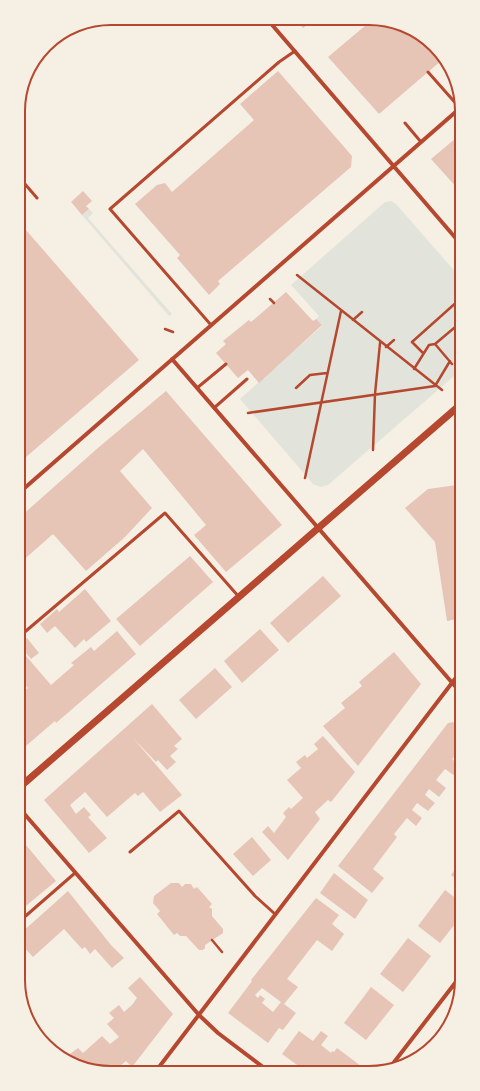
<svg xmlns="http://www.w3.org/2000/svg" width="480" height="1091" font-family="'Asap Condensed',sans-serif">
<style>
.green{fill:#e2e4dc}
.building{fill:#e6c5b7;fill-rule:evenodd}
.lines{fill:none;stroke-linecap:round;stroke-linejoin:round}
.path{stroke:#b5482f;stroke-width:2.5}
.service{stroke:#b5482f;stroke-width:3}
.minor{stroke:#b5482f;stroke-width:4}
.tertiary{stroke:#b5482f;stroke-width:7}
.rim{fill:none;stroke:#b5482f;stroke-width:2}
</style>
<rect width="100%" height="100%" fill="#f6efe4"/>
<!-- green -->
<path class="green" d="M391,201L396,204L459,276L460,371L328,485L321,487L313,484L240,399L322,326L316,319L319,316L291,285L385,202Z
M89,209L93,213L88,218L172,314L169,316L82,215Z"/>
<!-- building -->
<path class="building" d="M295,19H315L303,28Z
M372,20H387L430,41L442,60L379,114L328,57Z
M278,71L352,156L351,167L218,281L220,284L209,295L177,258L180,255L135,204L157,185L165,183L172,192L254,120L240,104Z
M456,138L459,141V190L431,159Z
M83,191L92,201L86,206L89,209L82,215L71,202Z
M19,222L139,360L19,463Z
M286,292L313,321L316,319L322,325L259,383L248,370L238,378L216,353L226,344L223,341L249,320L251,322Z
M166,391L282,525L226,572L194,535L206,525L143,449L120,471L152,508L125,537L86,571L53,534L20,563V517L99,447Z
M457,485L458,493H460L461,615L457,619L447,621L435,542L405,508L428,489Z
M190,556L213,582L140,646L116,619Z
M323,576L341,596L288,643L270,623Z
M85,589L111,621L86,642L84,639L75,648L55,626L47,633L40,624L57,609L59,612Z
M260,629L279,650L242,683L224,661Z
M117,631L136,654L56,723L55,721L20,751V694L28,688L20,679V649L51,685L74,665L71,663L91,647L94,651Z
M27,638L39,653L31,659L20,646Z
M394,652L421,684L358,766L323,726L345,708L341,703L362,686L359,682Z
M215,668L232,687L196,719L179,700Z
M152,704L182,739L174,746L178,749L170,756L176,762L167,770L158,760L156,762L133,738L182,795L160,812L143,792L138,796L135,793L107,817L85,792L70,805L76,814L84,807L91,815L88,817L107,838L89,853L44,800Z
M453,722L461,731V761L455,756L452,759L461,767L455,776L445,769L436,780L446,788L439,797L429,789L425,795L435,803L428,811L417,803L412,810L422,818L416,826L407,818L394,834L397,837L373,869L384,878L372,893L338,866L448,723Z
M323,736L355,772L331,802L328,800L315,812L320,819L288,860L262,832L268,826L274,833L286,817L283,813L289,807L291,809L303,798L287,780L301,768L296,762L305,755L307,758L318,749L314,744Z
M461,782V802L456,797L458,794L454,791Z
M252,837L271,860L253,876L233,854Z
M21,839L56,881L21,910Z
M461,861V883L451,875Z
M334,873L368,900L355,919L320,893Z
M171,883H179L182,887L185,884H191L194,889L197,887L212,904L209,907L212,909V916L223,929V933L205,945V948L203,950H199L186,936H180L177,933L174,935L157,914L160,911L153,903L154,896Z
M445,890L462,903V915L440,943L418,926Z
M68,891L111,945L124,958L112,968L95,949L90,954L85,947L82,949L64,929L33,957L21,944V933Z
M316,898L339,915L332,924L344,934L332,951L317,940L287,979L298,987L284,1004L296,1013L283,1030L279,1028L268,1043L228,1013L252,981L251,980ZM262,988L281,1002L273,1012L262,1003L265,999L260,995L258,998L255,995Z
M408,938L431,956L403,992L380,974Z
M140,977L173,1014L132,1067L126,1061L114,1071H93L78,1064L70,1054L78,1048L83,1053L102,1036L110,1044L119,1037L107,1024L114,1018L109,1013L119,1005L124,1012L132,1005L137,998L128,988Z
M371,987L394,1005L366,1040L344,1023Z
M445,1026L439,1041L428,1048Z
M299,1031L313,1041L321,1031L328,1036L321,1045L331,1053L332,1051L334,1052L337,1048L361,1066L358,1070H304L282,1054Z"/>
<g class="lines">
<!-- path -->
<path class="path" d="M297,275L442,390
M270,299L274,303
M353,320L362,312
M165,329L173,332
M386,347L394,340
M423,353L412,342L459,300
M452,364L435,344L460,323
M414,369L429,345L435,344
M296,388L310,375L327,373
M248,413L435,386L450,361
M373,450L375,394L380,343
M305,478L341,311
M212,940L222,952"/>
<!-- service -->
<path class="service" d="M428,72L459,107
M405,123L421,142
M18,176L37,198
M211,325L110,209L279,62L295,51
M197,388L226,364
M214,408L247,379
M20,636L165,513L239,597
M130,852L179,811L255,896L275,914
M21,920L75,873"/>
<!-- minor -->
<path class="minor" d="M267,19L459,242
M172,359L461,693
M20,492L459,109
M21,810L199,1015L218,1033L267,1070
M453,986L460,991
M388,1070L462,974
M156,1071L461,671"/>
<!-- tertiary -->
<path class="tertiary" d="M21,786L460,405"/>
</g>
<!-- crop -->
<path d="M0 0H480V1091H0ZM111 25H369A86 86 0 0 1 455 111V980A86 86 0 0 1 369 1066H111A86 86 0 0 1 25 980V111A86 86 0 0 1 111 25Z" fill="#f6efe4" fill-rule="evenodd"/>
<path class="rim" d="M111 25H369A86 86 0 0 1 455 111V980A86 86 0 0 1 369 1066H111A86 86 0 0 1 25 980V111A86 86 0 0 1 111 25Z"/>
</svg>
